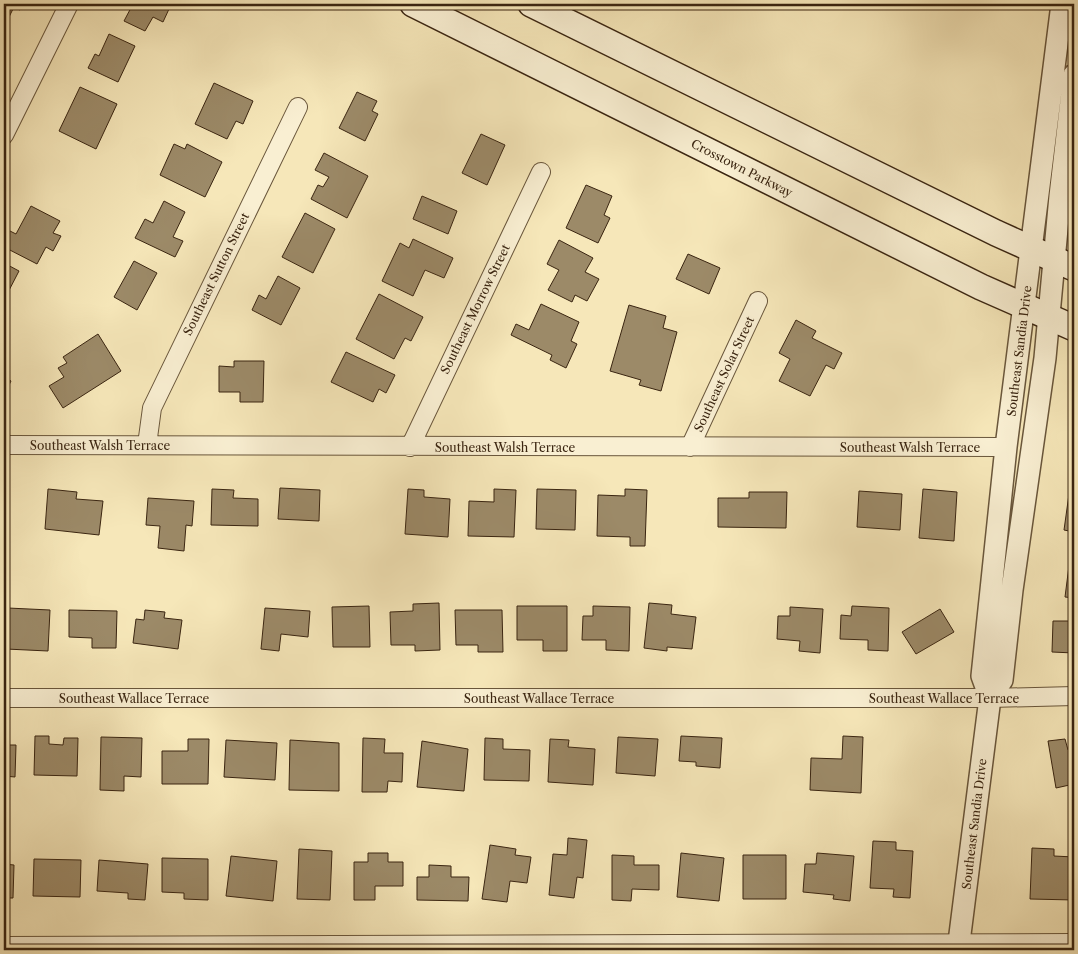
<svg xmlns="http://www.w3.org/2000/svg" width="1078" height="954" font-family="'Libre Caslon Text',serif">
<style>
.building{fill:#9c8a68;stroke:#3a2511}
.lines{fill:none;stroke-linecap:round;stroke-linejoin:round}
.minor-casing{stroke:#69563b;stroke-width:20}
.tertiary-casing{stroke:#69563b;stroke-width:24}
.secondary-casing{stroke:#3a2511;stroke-width:28}
.minor{stroke:#f9efd2;stroke-width:18}
.tertiary{stroke:#f9efd2;stroke-width:21}
.secondary{stroke:#f9efd2;stroke-width:25}
.labels{text-anchor:middle;dominant-baseline:central;stroke-width:4;stroke-linejoin:round;paint-order:stroke}
.street-label{font-size:12px;fill:#3a2511;stroke:#f9efd2}
</style>
<rect width="100%" height="100%" fill="#f6e7b9"/>
<filter id="stains"><feTurbulence type="fractalNoise" baseFrequency=".004" numOctaves="4"/><feColorMatrix values="0 0 0 0 .2 0 0 0 0 .09 0 0 0 0 .02 0 0 0 .5 -.17"/></filter>
<radialGradient id="worn" r=".72"><stop offset=".6" stop-color="#630" stop-opacity="0"/><stop offset="1" stop-color="#630" stop-opacity=".3"/></radialGradient>
<!-- building -->
<path class="building" d="M4,4H23L20,10L14,7L4,27Z
M133,4H161L169,9L163,22L153,17L145,31L124,21Z
M109,34L135,46L118,82L88,68L95,54L99,56Z
M214,83L253,101L243,124L236,121L227,139L195,124Z
M80,87L117,104L96,149L59,131Z
M357,92L377,101L372,111L378,114L365,141L339,128Z
M481,134L505,145L487,185L462,173Z
M174,144L185,149L187,144L222,162L205,197L160,175Z
M324,153L368,176L347,218L311,199L318,185L323,187L329,177L315,170Z
M586,185L612,196L604,215L610,218L598,243L566,228Z
M422,196L457,211L448,234L413,219Z
M164,201L185,212L173,237L183,241L175,257L135,238L145,219L153,223Z
M31,206L60,221L53,233L61,236L53,251L46,247L37,264L4,247V239L8,230L16,234Z
M305,213L335,229L313,273L282,257Z
M413,239L453,258L444,278L425,270L413,296L382,281L400,243L409,248Z
M559,240L593,258L585,272L599,279L587,301L575,295L572,302L548,290L559,270L547,264Z
M688,254L720,268L709,294L676,279Z
M134,261L157,273L137,310L114,297Z
M4,263L19,271L4,300Z
M278,276L300,288L281,325L252,310L259,295L266,299Z
M379,294L423,317L411,341L405,338L394,359L356,339Z
M541,304L579,322L571,341L577,344L566,368L550,360L552,355L511,335L516,324L529,330Z
M629,305L666,316L663,328L677,332L661,391L639,385L641,380L610,371Z
M796,320L816,331L812,338L842,353L834,369L826,365L810,396L779,381L790,359L779,353Z
M98,334L121,371L63,408L49,386L64,377L58,368L67,363L63,357Z
M346,352L395,375L386,393L379,389L373,402L331,382Z
M234,361H264L263,402H240V392H219V366L234,367Z
M4,369L8,371L5,377L11,381L4,395Z
M1070,487L1074,488V532L1064,530Z
M280,488L320,490L319,521L278,519Z
M48,489L77,492L76,499L103,501L99,535L45,529Z
M212,489L234,490L233,498L258,499V526L211,525Z
M408,489L424,490V497L450,499L448,537L405,534Z
M494,489L516,490L514,537L468,536L469,501L494,502Z
M537,489L576,490L575,530L536,529Z
M625,489L647,490L645,546H630V537L597,536L598,495L625,496Z
M923,489L957,492L954,541L919,538Z
M859,491L902,494L900,530L857,527Z
M749,492H787L786,528L718,527V498H749Z
M148,498L194,501L192,526L186,525L184,551L158,548L160,526L146,525Z
M1071,550H1074V598L1065,597Z
M439,603L440,650L415,651V645H391L390,612L413,611V604Z
M649,603L672,605L671,614L696,617L692,649L667,647V651L644,648Z
M369,606L370,647H333L332,607Z
M517,606H567V651H543V640H517Z
M593,606L630,607L629,651L606,650V640H582L583,616H593Z
M852,606L889,608L888,651L868,650V640L840,639L841,615L851,616Z
M790,607L823,609L820,653L799,651L800,641L777,639L778,616H790Z
M8,608L50,610L48,651L6,649Z
M265,608L310,611L308,637L281,634L279,651L261,649Z
M940,609L954,632L916,654L902,632Z
M69,610L117,611L116,648H92V638L69,637Z
M145,610L165,612L164,618L182,620L178,649L133,643L136,619L144,620Z
M455,610H502L503,652H478V645H456Z
M1053,621H1074V653L1052,652Z
M35,736H49V744L63,745L64,738H78L77,776L34,775Z
M681,736L722,738L720,768L696,766V762L679,761Z
M843,736L863,737L861,793L810,790L811,758L842,759Z
M101,737L142,738L141,777L124,776V791L100,790Z
M618,737L658,739L655,776L616,773Z
M363,738L385,739L384,753H403L402,782L388,781L387,792H362Z
M485,738L503,739V749L530,750L529,781L484,780Z
M188,739H209L208,784H162V751H188Z
M550,739L569,740L568,747L595,749L593,785L548,782Z
M1065,739L1068,750L1074,749V784L1056,788L1048,741Z
M226,740L277,743L275,780L224,777Z
M290,740L339,743V791L289,790Z
M422,741L468,749L464,791L417,787Z
M4,745H16L15,777L4,776Z
M568,838L587,840L583,878L577,877L574,898L549,895L553,854L567,855Z
M873,841L896,842V850L913,851L910,898L893,897L894,889L870,888Z
M490,845L516,849L515,855L531,857L527,883L510,881L507,902L482,899Z
M1032,848L1054,849V856L1074,857V900L1030,899Z
M299,849L332,851L330,900L297,899Z
M368,853H388V862H403V886H375V900H354V862H368Z
M681,853L724,858L719,901L677,897Z
M817,853L854,856L850,901L833,899L834,895L803,892L805,864H816Z
M612,855L634,856V865H659V890L632,889L631,901L612,900Z
M743,855H786V899H743Z
M231,856L277,861L273,901L226,896Z
M162,858L208,859V900L184,899V893L162,892Z
M34,859L81,860L80,897L33,896Z
M99,860L148,864L145,900L128,899V893L97,891Z
M4,864L14,865L13,898H4Z
M429,865L451,866V877H469L468,901L417,900V877H429Z"/>
<g class="lines">
<!-- minor casing -->
<g class="minor-casing">
<path id="minor" d="M4,135L69,4
M4,445L1006,447
M147,445L152,408L298,107
M410,447L541,172
M690,447L758,301
M4,698H990L1074,696
M4,946L1074,943"/>
</g>
<!-- tertiary casing -->
<g class="tertiary-casing">
<path id="tertiary" d="M990,698L982,676L1006,447L1062,4
M958,950L990,698L1002,680L1012,590L1045,358L1060,196L1074,75"/>
</g>
<!-- secondary casing -->
<g class="secondary-casing">
<path id="secondary" d="M413,4L981,287L1074,328
M531,4L996,233L1074,268"/>
</g>
<!-- minor -->
<use href="#minor" class="minor"/>
<!-- tertiary -->
<use href="#tertiary" class="tertiary"/>
<!-- secondary -->
<use href="#secondary" class="secondary"/>
</g>
<g class="labels">
<!-- street labels -->
<g class="street-label">
<text transform="translate(742 168) rotate(27)">Crosstown Parkway</text>
<text transform="translate(216 274) rotate(-64)">Southeast Sutton Street</text>
<text transform="translate(475 309) rotate(-64)">Southeast Morrow Street</text>
<text transform="translate(1019 351) rotate(-83)">Southeast Sandia Drive</text>
<text transform="translate(724 374) rotate(-65)">Southeast Solar Street</text>
<text x="100" y="445">Southeast Walsh Terrace</text>
<text x="505" y="447">Southeast Walsh Terrace</text>
<text x="910" y="447">Southeast Walsh Terrace</text>
<text x="134" y="698">Southeast Wallace Terrace</text>
<text x="539" y="698">Southeast Wallace Terrace</text>
<text x="944" y="698">Southeast Wallace Terrace</text>
<text transform="translate(974 824) rotate(-83)">Southeast Sandia Drive</text>
</g>
</g>
<!-- margin -->
<rect width="1078" height="954" fill="none" stroke="#f6e7b9" stroke-width="20"/>
<rect x="5" y="5" width="1068" height="944" fill="none" stroke="#3a2511" stroke-width="2.5"/>
<rect x="10" y="10" width="1058" height="934" fill="none" stroke="#3a2511"/>
<rect width="100%" height="100%" filter="url(#stains)"/>
<rect width="100%" height="100%" fill="url(#worn)"/>
</svg>
